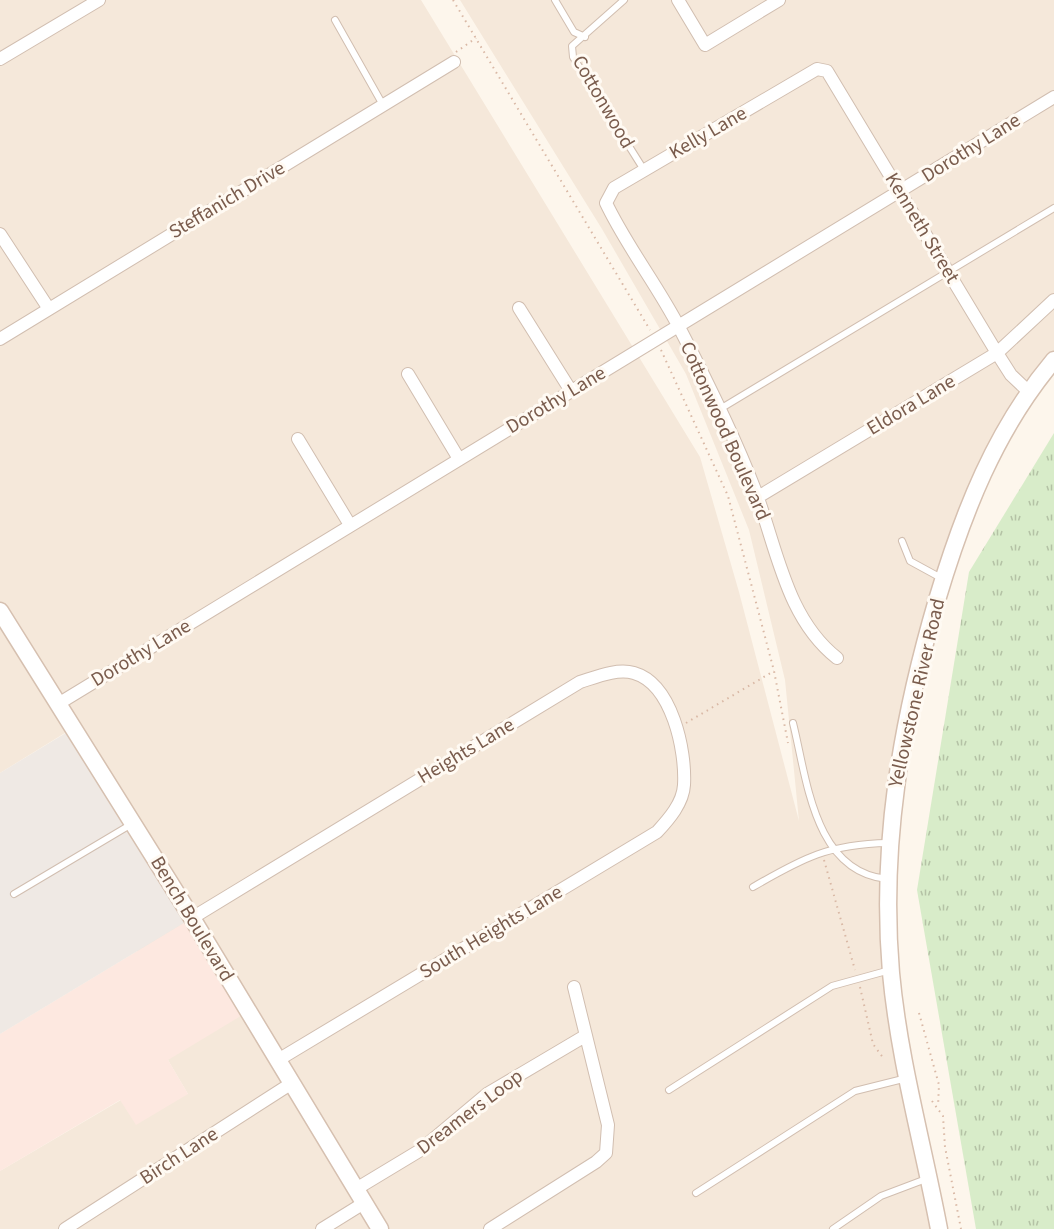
<svg xmlns="http://www.w3.org/2000/svg" width="1054" height="1229" font-family="'Source Sans 3',sans-serif">
<style>
.residential{fill:#f5e8da}
.commercial{fill:#fde8e0}
.industrial{fill:#efe9e4}
.grass{fill:url(#grass-tufts)}
.lines{fill:none;stroke-linecap:round;stroke-linejoin:round}
.lane-casing{stroke:#d1beb0;stroke-width:8}
.street-casing{stroke:#d1beb0;stroke-width:14}
.secondary-casing{stroke:#d6c0b0;stroke-width:19}
.path{stroke:#d9b8a5;stroke-width:2;stroke-dasharray:1.5 4.5;stroke-linecap:butt}
.lane{stroke:#fff;stroke-width:6}
.street{stroke:#fff;stroke-width:12}
.secondary{stroke:#fff;stroke-width:16}
.labels{text-anchor:middle;dominant-baseline:central;stroke-width:6;stroke-linejoin:round;paint-order:stroke}
.street-label{font-size:20px;fill:#7a5c4d;stroke:#fffaf3}
</style>
<defs>
<pattern id="grass-tufts" width="24" height="20" patternUnits="userSpaceOnUse" patternTransform="scale(1.5)"><rect width="24" height="20" fill="#d8ecc9"/><path d="M3 7l-1-3M5 7V3M7 7l1-3M15 17l-1-3M17 17v-4M19 17l1-3" fill="none" stroke="#b4c2a5"/></pattern>
</defs>
<rect width="100%" height="100%" fill="#fdf6ec"/>
<!-- residential -->
<path class="residential" d="M0,0H421L700,457L739,592L799,821L785,680L749,530L686,374L602,229L460,0H1054V371L1028,391L964,519L892,801L891,970L938,1229H0V1171L121,1100L188,1094L168,1060L73,728L0,773Z"/>
<!-- commercial -->
<path class="commercial" d="M192,918L249,1011L168,1060L188,1094L136,1125L120,1100L0,1171V1034Z"/>
<!-- industrial -->
<path class="industrial" d="M74,728L192,918L0,1034V773Z"/>
<!-- grass -->
<path class="grass" d="M1054,433V1229H976L917,890L969,572Z"/>
<g class="lines">
<!-- lane casing -->
<g class="lane-casing">
<path id="lane" d="M555,0L574,32L585,37
M624,0L572,46L573,57L644,170
M335,20L383,105
M720,409L1054,208
M902,541L910,561L943,579
M793,723C807,779 814,872 887,879
M753,887C803,858 829,844 888,843
M14,894L130,825
M669,1090L832,986L890,970
M696,1193L855,1091L907,1078
M833,1229L881,1196L926,1179"/>
</g>
<!-- street casing -->
<g class="street-casing">
<path id="street" d="M678,0L705,45L779,0
M0,59L99,0
M0,234L49,309
M519,308L571,391
M0,339L454,62
M408,374L459,459
M298,439L350,525
M758,497L997,353L1054,300
M837,658C786,618 777,548 755,490C734,435 707,381 680,329C658,286 627,247 606,203L614,188L817,69L827,71L997,353L1011,375L1028,391
M58,704L1054,97
M192,918L580,682C596,677 617,668 634,673C672,684 686,750 684,785C683,803 669,819 657,832L278,1060
M356,1189L419,1151L487,1094L585,1036
M65,1229L292,1083
M322,1229L364,1203
M490,1229L596,1162L606,1153L608,1125L574,987"/>
</g>
<!-- secondary casing -->
<g class="secondary-casing">
<path id="secondary" d="M0,611L192,918L380,1229
M939,1229C923,1144 899,1060 891,973C880,845 901,723 937,600C963,513 995,430 1054,360"/>
</g>
<!-- path -->
<path class="path" d="M453,0L650,330
M456,52L476,38
M661,350L728,496L774,671L788,743
M686,723L774,671
M824,860L855,970
M860,987L873,1044L884,1059
M919,1013L939,1085L938,1106
M932,1101L943,1116L945,1147L961,1229"/>
<!-- lane -->
<use href="#lane" class="lane"/>
<!-- street -->
<use href="#street" class="street"/>
<!-- secondary -->
<use href="#secondary" class="secondary"/>
</g>
<g class="labels">
<!-- street labels -->
<g class="street-label">
<text transform="translate(603 102) rotate(60)">Cottonwood</text>
<text transform="translate(708 133) rotate(-30)">Kelly Lane</text>
<text transform="translate(971 148) rotate(-32)">Dorothy Lane</text>
<text transform="translate(227 200) rotate(-31)">Steffanich Drive</text>
<text transform="translate(922 228) rotate(59)">Kenneth Street</text>
<text transform="translate(556 400) rotate(-31)">Dorothy Lane</text>
<text transform="translate(911 405) rotate(-31)">Eldora Lane</text>
<text transform="translate(725 431) rotate(66)">Cottonwood Boulevard</text>
<text transform="translate(141 653) rotate(-31)">Dorothy Lane</text>
<text transform="translate(917 693) rotate(-77)">Yellowstone River Road</text>
<text transform="translate(466 751) rotate(-31)">Heights Lane</text>
<text transform="translate(192 919) rotate(59)">Bench Boulevard</text>
<text transform="translate(491 932) rotate(-31)">South Heights Lane</text>
<text transform="translate(470 1112) rotate(-37)">Dreamers Loop</text>
<text transform="translate(179 1156) rotate(-33)">Birch Lane</text>
</g>
</g>
</svg>
